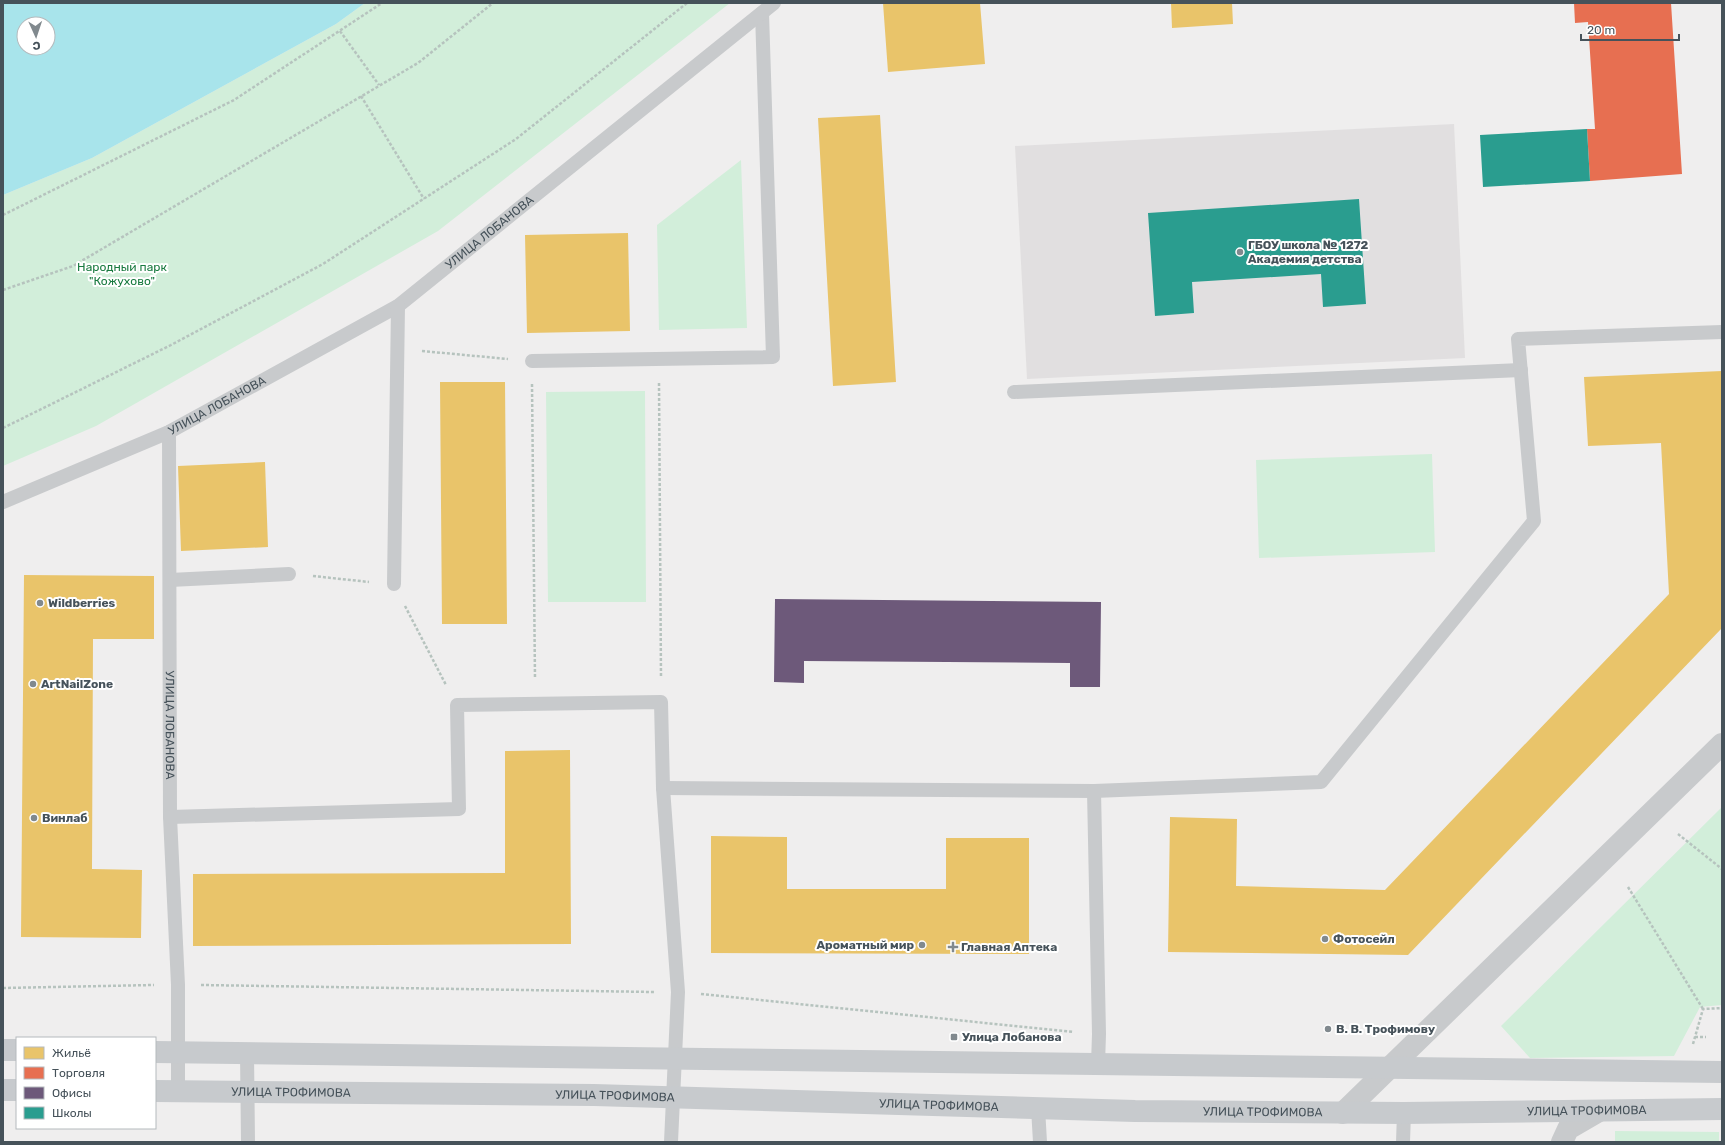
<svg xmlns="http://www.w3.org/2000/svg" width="1725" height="1145" font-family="Rubik,sans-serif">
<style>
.education{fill:#e1dfe0}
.green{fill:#d2eeda}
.water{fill:#a8e4eb;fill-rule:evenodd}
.homes{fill:#e9c46a}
.shops{fill:#e76f51}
.offices{fill:#6d597a}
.schools{fill:#2a9d8f}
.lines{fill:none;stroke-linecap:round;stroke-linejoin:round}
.path{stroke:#b6c3be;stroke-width:2.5;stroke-dasharray:3 2;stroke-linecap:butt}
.service{stroke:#c8cacc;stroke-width:14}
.minor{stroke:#c8cacc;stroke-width:22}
.secondary{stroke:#c7cacd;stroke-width:22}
.poi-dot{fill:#81898e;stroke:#fff;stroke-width:1.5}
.labels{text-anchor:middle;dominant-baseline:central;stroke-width:4;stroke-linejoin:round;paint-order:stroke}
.street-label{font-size:12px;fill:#46525a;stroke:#fff}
.poi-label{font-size:12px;font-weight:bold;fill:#46525a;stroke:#fff;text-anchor:start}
.park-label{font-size:12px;fill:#187a3f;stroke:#fff}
</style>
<rect width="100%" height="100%" fill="#efeeee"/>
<!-- education -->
<path class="education" d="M1454,124L1465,358L1027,379L1015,146Z"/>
<!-- green -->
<path class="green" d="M365,3H730L438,231L96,426L3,466V195L92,158L336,24Z
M741,160L747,328L659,330L657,225Z
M645,391L646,602H548L546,392Z
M1432,454L1435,552L1259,558L1256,460Z
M1722,807V1005L1700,1007L1674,1056L1530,1058L1501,1026Z
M1615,1131L1719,1132V1142H1615Z"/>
<!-- water -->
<path class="water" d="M3,3H365L336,24L92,158L3,195ZM24,24H48V48H24Z"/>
<!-- homes -->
<path class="homes" d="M883,3H980L985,64L888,72Z
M1171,3H1232L1233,24L1172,28Z
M880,115L896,382L833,386L818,118Z
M628,233L630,331L527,333L525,235Z
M1722,371V628L1408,955L1168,952L1170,817L1237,819L1236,886L1385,890L1669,594L1661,443L1588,446L1584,377Z
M440,382H505L507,624H442Z
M265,462L268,547L181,551L178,466Z
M24,575L154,576V639H93L92,869L142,870L141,938L21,937Z
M570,750L571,944L193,946V874L505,873V751Z
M711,836L787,837V889H946V838H1029V954L711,953Z"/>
<!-- shops -->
<path class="shops" d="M1574,3H1671L1682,174L1590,181L1587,129H1595L1588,22L1575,23Z"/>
<!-- offices -->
<path class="offices" d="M775,599L1101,602L1100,687H1070V663L804,661V683L774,682Z"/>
<!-- schools -->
<path class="schools" d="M1587,129L1590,181L1483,187L1480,135Z
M1359,199L1366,304L1323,307L1321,274L1192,282L1194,313L1155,316L1148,213Z"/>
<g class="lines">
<!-- path -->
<path class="path" d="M340,31L379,85
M361,96L424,199
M3,215L234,100L382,3
M3,290L73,266L418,63L493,3
M422,351L508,359
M659,383L661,678
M532,384L535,679
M3,428L171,345L323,264L516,139L687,3
M313,576L369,582
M405,606L446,685
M1678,834L1722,869
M1628,887L1703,1009
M201,985L654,992
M3,988L154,985
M701,994L1074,1032
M1695,1037H1706
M1693,1044L1703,1009L1722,1008"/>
<!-- service -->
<g class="service">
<path d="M532,361L773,357L762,13"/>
<path d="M1014,392L1521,370"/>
<path id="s1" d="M169,432L170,817L178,985V1091"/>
<path id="s2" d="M3,502L169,432L398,306L774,3"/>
<path d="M170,580L289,574"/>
<path d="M394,584L398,306"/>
<path d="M663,788L1094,791"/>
<path d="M170,817L459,809L457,705L661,702L663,788L678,992L671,1142"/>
<path d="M247,1053L248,1142"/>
<path d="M1098,1064L1099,1034L1094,791L1321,782L1534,521L1518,339L1722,332"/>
<path d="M1038,1108L1040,1142"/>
<path d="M1403,1142L1404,1113"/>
</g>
<!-- minor -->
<path class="minor" d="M1343,1113L1722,744
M1562,1142L1568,1129L1599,1111"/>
<!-- secondary -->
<g class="secondary">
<path d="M3,1050H17"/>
<path d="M155,1052L1722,1072"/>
<path d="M3,1090H17"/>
<path id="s3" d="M155,1091L594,1095L1135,1111L1404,1113L1722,1109"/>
</g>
</g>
<!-- markers -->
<g class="poi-dot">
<circle cx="1240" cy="252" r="4"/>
<circle cx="40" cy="603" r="4"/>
<circle cx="33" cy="684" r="4"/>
<circle cx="34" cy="818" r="4"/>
<circle cx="1325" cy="939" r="4"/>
<circle cx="922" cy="945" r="4"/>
<path d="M951 941h4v4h4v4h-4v4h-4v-4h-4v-4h4z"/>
<circle cx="1328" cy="1029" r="4"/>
<rect x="950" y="1033" width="8" height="8" rx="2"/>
</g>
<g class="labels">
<!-- street labels -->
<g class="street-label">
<text stroke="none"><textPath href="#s2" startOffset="559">УЛИЦА ЛОБАНОВА</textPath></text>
<text stroke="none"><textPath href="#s2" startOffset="235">УЛИЦА ЛОБАНОВА</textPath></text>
<text stroke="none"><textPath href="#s1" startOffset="293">УЛИЦА ЛОБАНОВА</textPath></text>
<text stroke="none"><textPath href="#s3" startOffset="136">УЛИЦА ТРОФИМОВА</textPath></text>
<text stroke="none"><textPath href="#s3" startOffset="460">УЛИЦА ТРОФИМОВА</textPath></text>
<text stroke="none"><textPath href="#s3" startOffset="784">УЛИЦА ТРОФИМОВА</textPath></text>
<text stroke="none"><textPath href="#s3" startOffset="1432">УЛИЦА ТРОФИМОВА</textPath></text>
<text stroke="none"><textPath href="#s3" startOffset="1108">УЛИЦА ТРОФИМОВА</textPath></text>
</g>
<!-- poi labels -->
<g class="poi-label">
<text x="1248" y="245">ГБОУ школа № 1272<tspan x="1248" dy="14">Академия детства</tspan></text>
<text x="48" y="603">Wildberries</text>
<text x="41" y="684">ArtNailZone</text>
<text x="42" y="818">Винлаб</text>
<text x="1333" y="939">Фотосейл</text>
<text x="914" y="945" text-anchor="end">Ароматный мир</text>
<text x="961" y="947">Главная Аптека</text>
<text x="1336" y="1029">В. В. Трофимову</text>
<text x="962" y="1037">Улица Лобанова</text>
</g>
<!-- park labels -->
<g class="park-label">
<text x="122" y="267">Народный парк<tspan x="122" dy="14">"Кожухово"</tspan></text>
</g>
</g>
<!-- border -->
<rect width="1725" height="1145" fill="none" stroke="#46525a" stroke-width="8"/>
<!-- legend -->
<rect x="16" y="1037" width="140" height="92" fill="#ffffff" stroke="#b5babd"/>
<rect x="24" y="1047" width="20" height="12" fill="#e9c46a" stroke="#b5babd"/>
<text x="52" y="1057" font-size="12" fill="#46525a">Жильё</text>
<rect x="24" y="1067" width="20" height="12" fill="#e76f51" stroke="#b5babd"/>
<text x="52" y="1077" font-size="12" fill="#46525a">Торговля</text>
<rect x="24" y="1087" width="20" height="12" fill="#6d597a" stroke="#b5babd"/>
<text x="52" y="1097" font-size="12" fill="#46525a">Офисы</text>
<rect x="24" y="1107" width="20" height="12" fill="#2a9d8f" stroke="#b5babd"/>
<text x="52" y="1117" font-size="12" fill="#46525a">Школы</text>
<!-- north arrow -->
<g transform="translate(36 36) rotate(177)"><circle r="19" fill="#ffffff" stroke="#b5babd"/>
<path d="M0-3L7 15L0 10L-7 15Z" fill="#81898e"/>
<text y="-6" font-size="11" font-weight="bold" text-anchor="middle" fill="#46525a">С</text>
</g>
<!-- scale -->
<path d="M1581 34v6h98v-6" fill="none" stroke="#46525a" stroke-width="2"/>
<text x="1587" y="34" font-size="12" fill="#46525a" stroke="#ffffff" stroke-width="3" paint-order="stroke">20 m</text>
</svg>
